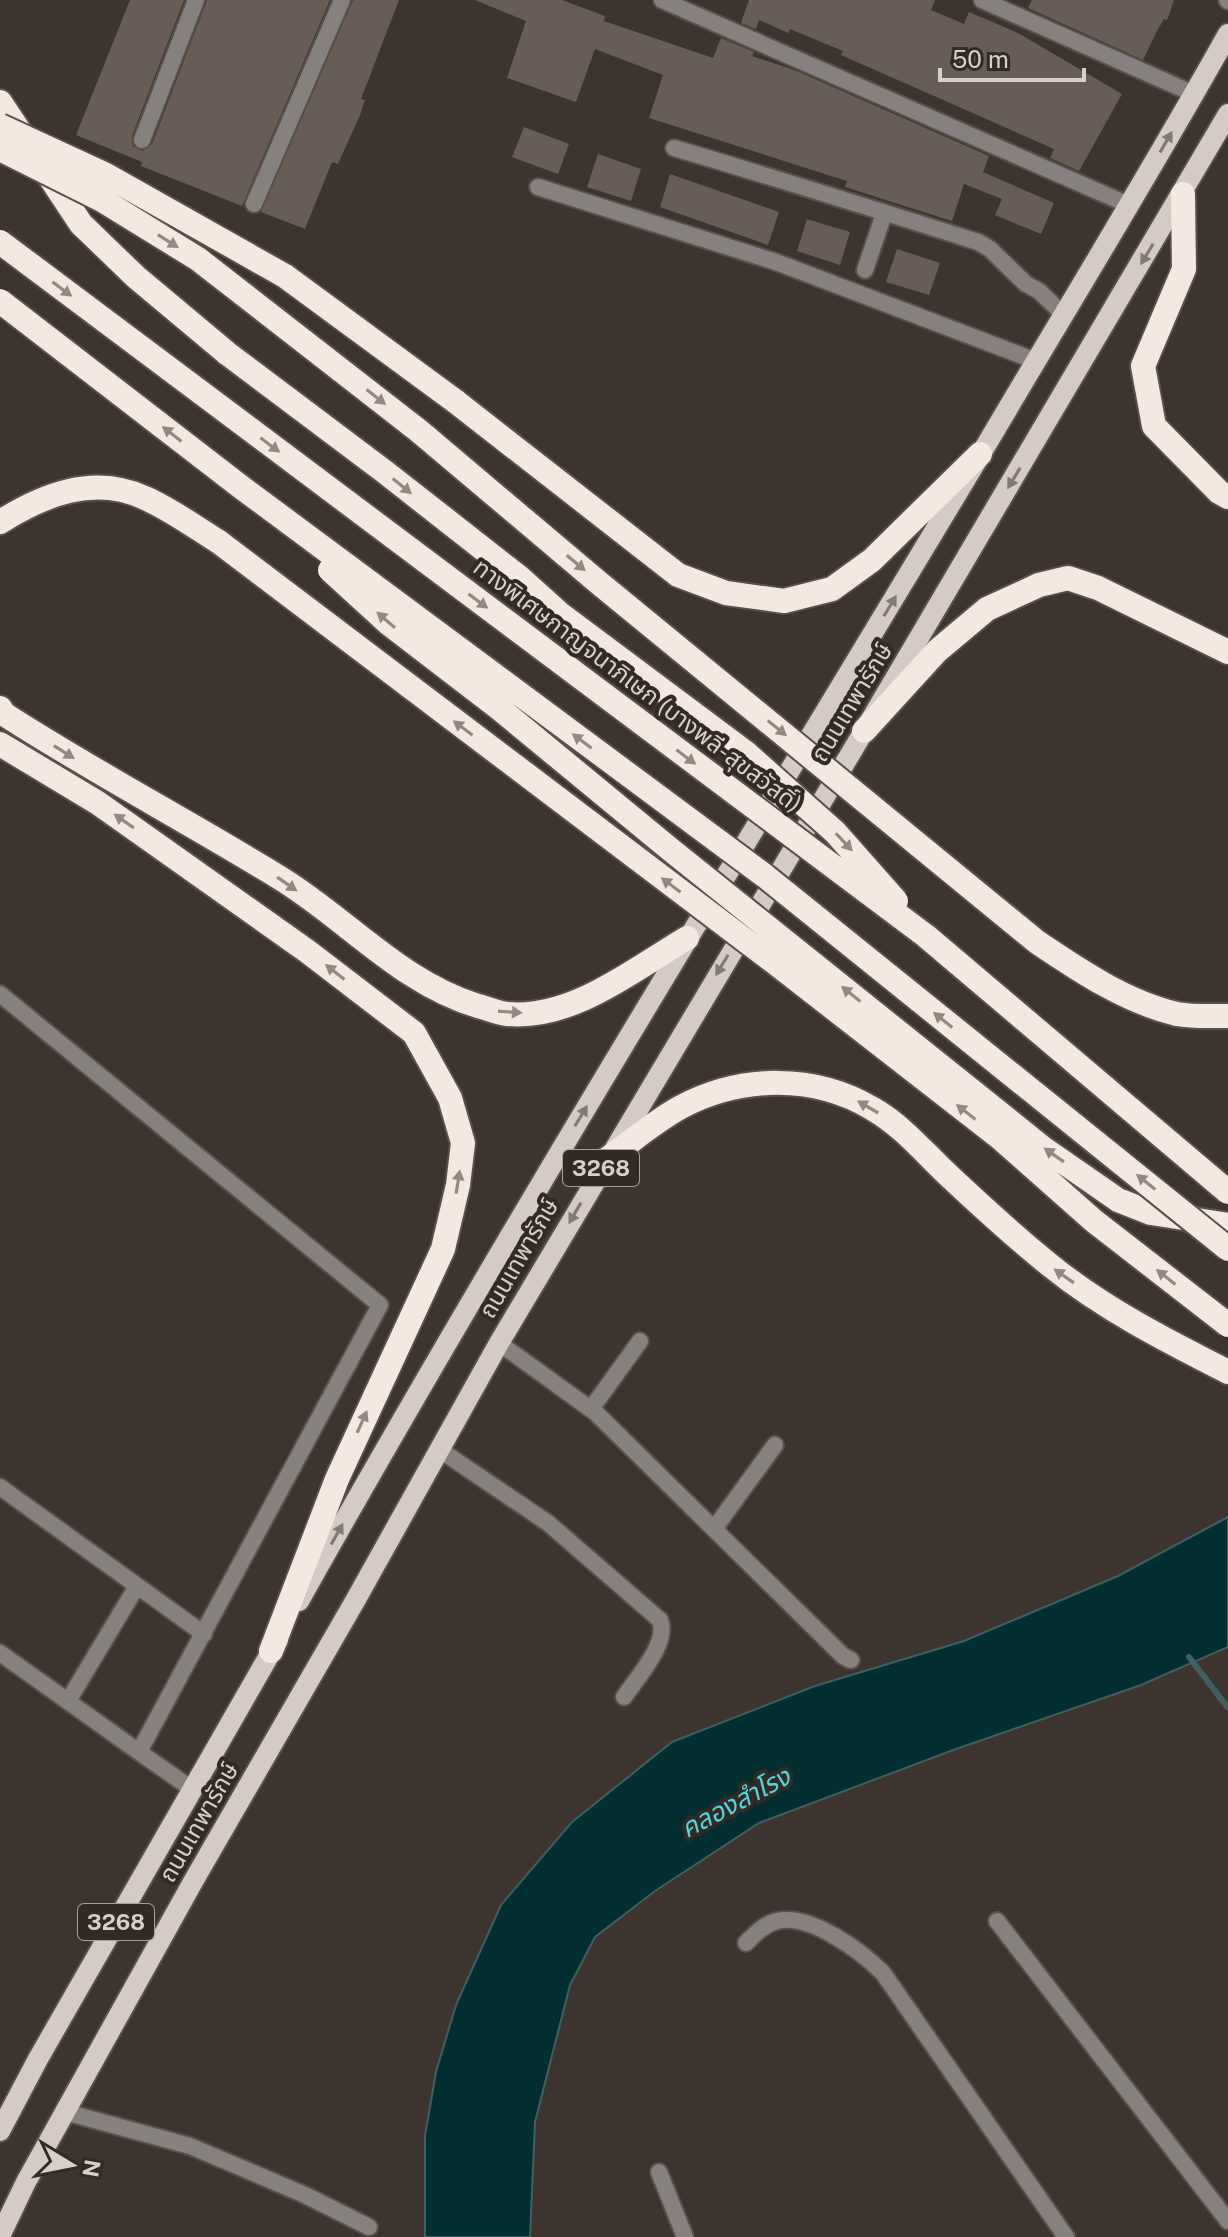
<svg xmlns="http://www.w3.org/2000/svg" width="1228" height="2237" font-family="'Public Sans','Noto Sans Thai',sans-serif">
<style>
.water{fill:#002e31;stroke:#405f60;stroke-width:2}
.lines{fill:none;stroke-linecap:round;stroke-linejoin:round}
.stream{stroke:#405f60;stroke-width:6}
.building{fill:#675d56}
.minor-casing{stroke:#59504b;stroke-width:20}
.primary-casing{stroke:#59504b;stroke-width:24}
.motorway-casing{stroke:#59504b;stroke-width:28}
.minor{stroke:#86817e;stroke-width:16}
.primary{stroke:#d5cbc4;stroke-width:20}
.motorway{stroke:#f5e8e0;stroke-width:24}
.motorway-bridge-casing{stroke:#59504b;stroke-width:28;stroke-linecap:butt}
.motorway-bridge{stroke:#f5e8e0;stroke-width:24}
.oneway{fill:#847a74}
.oneway2{fill:#948982}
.labels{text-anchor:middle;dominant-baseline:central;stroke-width:8;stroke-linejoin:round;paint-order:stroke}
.shield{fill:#342a25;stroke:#a59e9a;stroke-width:2}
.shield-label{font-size:22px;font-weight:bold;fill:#d6d0cc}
.street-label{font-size:24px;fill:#d6d0cc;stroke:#342a25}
.water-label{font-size:26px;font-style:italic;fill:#49d8e1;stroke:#342a25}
</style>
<rect width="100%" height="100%" fill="#3e342f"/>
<!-- water -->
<path class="water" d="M1228,1517V1647L1141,1685L956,1749L759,1823L655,1891L595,1937L570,1985L535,2122L530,2237H425V2136L436,2072L456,2005L501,1905L572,1822L672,1742L815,1686L964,1641L1118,1576Z"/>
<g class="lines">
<!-- stream -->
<path class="stream" d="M1189,1657L1228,1708"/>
</g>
<!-- building -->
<path class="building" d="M130,0H184L132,136L133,146L143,151L152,144L207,0H330L242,206L141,166L142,162L76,135Z
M353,0H399L361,99L365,100L360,115L338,164L332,162L305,229L261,212Z
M475,0H562L605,16L604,21L713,58L721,38L754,52L752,56L797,71L989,156L983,172L1054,203L1041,234L995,215L1002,199L964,184L952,221L845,187L847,181L649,118L663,75L595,49L576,102L507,78L526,21Z
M749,0H935L931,10L964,24L969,12L1018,33L1122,94L1079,171L1050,158L1054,149L841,55L843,51L790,29L788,33L759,20L756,29L741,23Z
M1032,0H1174L1167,20L1164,19L1157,31L1143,60L1028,8Z
M524,127L569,144L558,174L512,157Z
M598,154L641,169L631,201L587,187Z
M670,174L779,212L768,245L660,207Z
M807,219L850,232L840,265L797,251Z
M897,249L940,263L929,295L886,282Z"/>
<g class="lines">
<!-- minor casing -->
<g class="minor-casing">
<path id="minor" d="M662,0L1129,205
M982,0L1194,94
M1227,0L1228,1
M142,140L196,0
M674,148C776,178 877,210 978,242L990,249L1026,284L1039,291L1064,315
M538,187L776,262L1036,361
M254,204L342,0
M865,270L884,214
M0,994L380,1305L139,1752L192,1789
M499,1343L596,1413L843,1656L851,1660
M591,1409L640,1341
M440,1450L548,1523L660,1620C669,1643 637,1678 624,1697
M0,1487L204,1634
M714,1529L775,1445
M0,1653L139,1752
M68,1701L137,1586
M997,1921L1228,2221
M746,1943C756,1933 763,1925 777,1921C810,1913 861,1951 883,1973L1066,2237
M65,2112L190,2146L305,2195L369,2227
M659,2172L685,2237"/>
</g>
<!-- primary casing -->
<g class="primary-casing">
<path id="primary" d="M299,1601C517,1213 753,834 982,452C1064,313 1149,175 1228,34
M0,2131L38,2059L278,1640
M0,2236L26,2182L194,1880L355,1601L499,1343L864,731L1228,114"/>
</g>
<!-- motorway casing -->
<g class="motorway-casing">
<path id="motorway" d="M0,102L81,224L136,277L228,354
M1183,194L1184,269L1143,366L1154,426L1219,492L1228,497
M455,401L678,575L726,593L784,601L832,589L872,560L980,454
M0,522C43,495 94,474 145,498C170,509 195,527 219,542
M0,708L4,714C94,772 189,822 280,878C347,919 401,983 478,1006C487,1008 497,1013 507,1014C572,1020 633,970 687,938
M864,731L937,651L987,609L1039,585L1068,578L1098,588L1228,652
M0,744L98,803L307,951L414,1033L450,1098L463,1143L458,1185L443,1249L337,1479L271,1651
M607,1159C631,1142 655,1121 681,1107C741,1075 815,1074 873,1109C901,1125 923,1151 946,1173C980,1205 1015,1237 1051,1266C1104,1309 1167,1341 1228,1372
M1118,1200L1151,1213L1228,1225"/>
</g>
<!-- minor -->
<use href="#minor" class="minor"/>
<!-- primary -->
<use href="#primary" class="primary"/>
<!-- motorway -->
<use href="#motorway" class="motorway"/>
<!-- motorway-bridge casing -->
<g class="motorway-bridge-casing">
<path id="motorway-bridge" d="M0,126L106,175L285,276L455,401
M0,149L102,200L198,259L419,431L599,583L1037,942C1080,971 1126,1002 1177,1014C1193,1017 1212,1016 1228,1016
M0,242L926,936L1228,1192
M0,301L241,487L765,876L1228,1249
M228,354L385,472L519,577L559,613L745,752L835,832L896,901
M219,542L774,962L999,1137L1094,1221L1228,1325
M330,570L388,623L500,709L671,850L1043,1148L1118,1200"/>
</g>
<!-- motorway-bridge -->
<use href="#motorway-bridge" class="motorway-bridge"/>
</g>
<!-- one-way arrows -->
<defs><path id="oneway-solid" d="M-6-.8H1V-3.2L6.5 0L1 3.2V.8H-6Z" transform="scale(2)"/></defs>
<g class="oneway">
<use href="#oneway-solid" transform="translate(1166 142) rotate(-60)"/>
<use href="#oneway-solid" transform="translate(1147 254) rotate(121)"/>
<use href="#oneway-solid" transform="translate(1014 478) rotate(121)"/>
<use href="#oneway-solid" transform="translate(890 606) rotate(-59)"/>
<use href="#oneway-solid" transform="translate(722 965) rotate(121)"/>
<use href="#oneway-solid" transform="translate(581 1116) rotate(-59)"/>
<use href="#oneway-solid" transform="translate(575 1213) rotate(120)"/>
<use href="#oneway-solid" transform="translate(337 1534) rotate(-61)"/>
</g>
<g class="oneway2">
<use href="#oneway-solid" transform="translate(168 241) rotate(32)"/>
<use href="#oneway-solid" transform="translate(62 289) rotate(37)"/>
<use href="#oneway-solid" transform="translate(376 397) rotate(38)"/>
<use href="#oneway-solid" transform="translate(172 434) rotate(-142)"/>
<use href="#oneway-solid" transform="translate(270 445) rotate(37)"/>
<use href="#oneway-solid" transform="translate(402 486) rotate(39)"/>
<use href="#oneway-solid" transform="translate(576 563) rotate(40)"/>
<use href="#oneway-solid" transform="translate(478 601) rotate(37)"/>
<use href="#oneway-solid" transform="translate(386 620) rotate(-139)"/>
<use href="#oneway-solid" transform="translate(463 728) rotate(-143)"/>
<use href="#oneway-solid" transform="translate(777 728) rotate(39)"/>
<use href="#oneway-solid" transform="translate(582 741) rotate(-143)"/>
<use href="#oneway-solid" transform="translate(64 752) rotate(32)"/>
<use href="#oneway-solid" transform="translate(686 757) rotate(37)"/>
<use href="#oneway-solid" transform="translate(124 821) rotate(-145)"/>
<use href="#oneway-solid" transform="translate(844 842) rotate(47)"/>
<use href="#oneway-solid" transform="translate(287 884) rotate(35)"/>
<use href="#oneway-solid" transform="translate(671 885) rotate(-143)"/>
<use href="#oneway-solid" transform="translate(335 972) rotate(-142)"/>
<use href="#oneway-solid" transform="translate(851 994) rotate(-141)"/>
<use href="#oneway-solid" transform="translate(510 1012) rotate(4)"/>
<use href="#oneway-solid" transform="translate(943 1020) rotate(-141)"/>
<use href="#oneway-solid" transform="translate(868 1107) rotate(-150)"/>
<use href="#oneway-solid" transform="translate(966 1112) rotate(-142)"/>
<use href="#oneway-solid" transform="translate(1054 1155) rotate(-145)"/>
<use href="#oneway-solid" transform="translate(458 1182) rotate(-81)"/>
<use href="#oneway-solid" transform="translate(1146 1182) rotate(-141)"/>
<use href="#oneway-solid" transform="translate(1064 1276) rotate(-145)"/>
<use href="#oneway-solid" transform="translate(1166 1277) rotate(-142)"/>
<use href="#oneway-solid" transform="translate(362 1422) rotate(-66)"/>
</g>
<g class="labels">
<!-- shield labels -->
<g class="shield">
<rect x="563" y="1150" width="76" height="36" rx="6"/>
<rect x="78" y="1904" width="76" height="36" rx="6"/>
</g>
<g class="shield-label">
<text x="601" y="1168">3268</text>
<text x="116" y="1922">3268</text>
</g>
<!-- street labels -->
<g class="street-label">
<text transform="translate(638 685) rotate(37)">ทางพิเศษกาญจนาภิเษก (บางพลี-สุขสวัสดิ์)</text>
<text transform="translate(851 702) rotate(-59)">ถนนเทพารักษ์</text>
<text transform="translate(518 1258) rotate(-60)">ถนนเทพารักษ์</text>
<text transform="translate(198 1822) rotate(-60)">ถนนเทพารักษ์</text>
</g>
<!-- water labels -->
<g class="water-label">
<text transform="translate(735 1802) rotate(-28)">คลองสำโรง</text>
</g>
</g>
<!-- north arrow -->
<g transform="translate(72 2165) rotate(100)" stroke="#342a25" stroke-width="6" paint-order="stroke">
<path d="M0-6L14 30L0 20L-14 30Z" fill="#d6d0cc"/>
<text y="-12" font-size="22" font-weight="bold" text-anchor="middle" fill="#d6d0cc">N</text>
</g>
<!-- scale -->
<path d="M940 68v12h144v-12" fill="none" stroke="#d6d0cc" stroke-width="4"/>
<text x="952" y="68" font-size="24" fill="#d6d0cc" stroke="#342a25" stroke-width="6" paint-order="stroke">50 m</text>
</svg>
